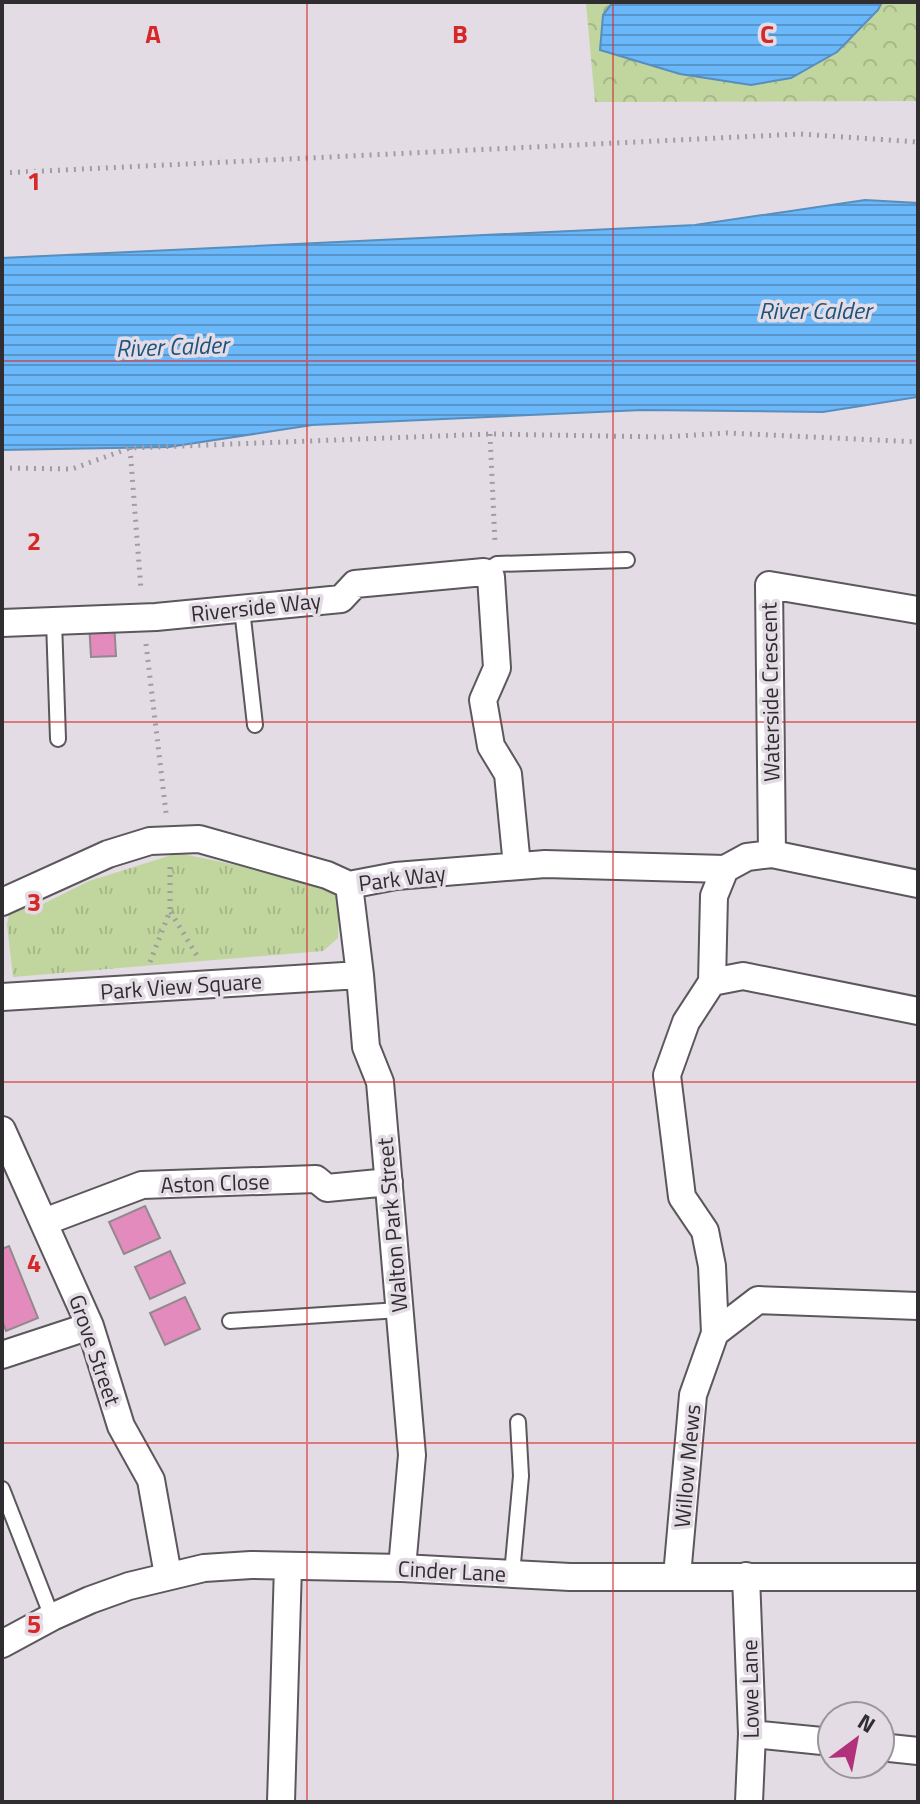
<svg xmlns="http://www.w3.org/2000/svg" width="920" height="1804" font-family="'Titillium Web',sans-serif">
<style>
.forest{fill:url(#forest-crowns)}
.park{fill:url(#park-tufts)}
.water{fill:url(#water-rules);stroke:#588ebd;stroke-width:2}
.building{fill:#e38bbc;stroke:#92898d;stroke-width:2}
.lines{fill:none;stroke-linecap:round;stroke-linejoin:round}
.lane-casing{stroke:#5c565d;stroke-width:18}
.street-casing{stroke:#5c565d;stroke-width:30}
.path{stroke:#a19ca2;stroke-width:5;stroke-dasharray:2 6;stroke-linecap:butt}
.lane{stroke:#fff;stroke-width:14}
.street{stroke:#fff;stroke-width:26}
.grid{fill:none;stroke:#d62828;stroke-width:2;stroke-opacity:0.55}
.labels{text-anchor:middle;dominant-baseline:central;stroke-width:7;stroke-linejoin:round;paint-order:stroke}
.street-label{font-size:22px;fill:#2f2d30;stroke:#e3dce4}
.water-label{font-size:24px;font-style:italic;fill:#1d537f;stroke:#e3dce4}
.grid-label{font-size:26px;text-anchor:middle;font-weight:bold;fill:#d62828;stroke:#e3dce4;stroke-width:7;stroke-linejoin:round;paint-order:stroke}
</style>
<defs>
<pattern id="forest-crowns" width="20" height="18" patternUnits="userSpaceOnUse" patternTransform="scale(2)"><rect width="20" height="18" fill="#c1d59e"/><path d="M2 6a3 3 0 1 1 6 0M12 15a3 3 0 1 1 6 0" fill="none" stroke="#a6b788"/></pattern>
<pattern id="park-tufts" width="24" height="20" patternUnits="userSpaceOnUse" patternTransform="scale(2)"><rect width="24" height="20" fill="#c1d59e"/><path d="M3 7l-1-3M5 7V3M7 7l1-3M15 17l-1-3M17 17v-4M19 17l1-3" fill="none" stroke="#a6b788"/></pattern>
<pattern id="water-rules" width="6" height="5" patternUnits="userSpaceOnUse" patternTransform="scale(2)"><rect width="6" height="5" fill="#6ab7f9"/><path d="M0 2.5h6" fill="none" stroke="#5895ca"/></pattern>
</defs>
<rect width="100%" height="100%" fill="#e3dce4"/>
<!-- forest -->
<path class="forest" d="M613,2L603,15L878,10L882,2H918V101L595,102L586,3Z"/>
<!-- park -->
<path class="park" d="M178,853C232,864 287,875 339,895L338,938L323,951L13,977L7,925L9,915L24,908L43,904L89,881Z"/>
<!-- water -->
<path class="water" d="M613,2H882L878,10L837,52L791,78L751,85L680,74L600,50L603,15Z
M865,200L918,203V397L823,412L642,410L312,425L169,447L2,450V258L695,225Z"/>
<!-- building -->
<path class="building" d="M114,621L116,656L91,657L89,623Z
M145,1206L160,1238L124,1254L109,1222Z
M9,1246L38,1318L6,1331L2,1320V1249Z
M170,1251L185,1283L150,1299L135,1267Z
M185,1297L200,1329L165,1345L150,1313Z"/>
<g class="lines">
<!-- lane casing -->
<g class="lane-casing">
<path id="lane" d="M484,572L497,564L627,560
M242,609L255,725
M54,621L58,739
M230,1321L399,1310
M2,1489L52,1617
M512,1574L521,1476L518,1422"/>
</g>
<!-- street casing -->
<g class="street-casing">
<path id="street" d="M2,623L156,617L341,599L355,584L484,572L491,577L497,668L483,700L491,746L508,774L517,866
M772,854L769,585L918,610
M349,885L360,975L366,1047L380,1082L412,1455L402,1568
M2,902L108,854L150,841L199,839L327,875L349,885L396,876L545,864L725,869
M712,982L714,896L725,869L747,857L772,854L918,884
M2,997L360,975
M2,1130L90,1326L121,1426L151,1480L168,1575
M44,1222L142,1185L316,1179L327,1188L389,1182
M715,1333L712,1266L705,1231L682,1197L667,1075L686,1022L712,982L743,976L918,1011
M2,1355L90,1326
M677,1576L693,1395L715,1333L758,1300L918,1306
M746,1576L752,1734L749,1802
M2,1644L52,1617L90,1600L129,1586L204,1568L251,1565L402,1568L570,1577H918
M752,1734L832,1742
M880,1747L918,1751
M281,1802L288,1566"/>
</g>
<!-- path -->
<path class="path" d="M2,173L800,134L918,142
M490,434L495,543
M130,448L141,590
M2,468L72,469L130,448L490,434L663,437L727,433L918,442
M146,644L166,813
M170,867V911
M150,962L170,911L199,959"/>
<!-- lane -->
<use href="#lane" class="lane"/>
<!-- street -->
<use href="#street" class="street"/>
</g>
<!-- grid -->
<path class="grid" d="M307,2V1802M613,2V1802M2,361H918M2,722H918M2,1082H918M2,1443H918"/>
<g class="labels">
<!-- street labels -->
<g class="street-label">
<text transform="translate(256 607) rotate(-6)">Riverside Way</text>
<text transform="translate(770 692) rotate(-91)">Waterside Crescent</text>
<text transform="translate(402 878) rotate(-7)">Park Way</text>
<text transform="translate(181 986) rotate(-4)">Park View Square</text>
<text transform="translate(215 1183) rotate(-2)">Aston Close</text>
<text transform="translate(392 1225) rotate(-95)">Walton Park Street</text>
<text transform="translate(95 1350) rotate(71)">Grove Street</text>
<text transform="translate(687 1466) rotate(-85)">Willow Mews</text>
<text transform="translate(452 1571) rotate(3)">Cinder Lane</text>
<text transform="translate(750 1689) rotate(-91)">Lowe Lane</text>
</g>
<!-- water labels -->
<g class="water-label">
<text x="815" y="310">River Calder</text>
<text transform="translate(172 346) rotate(-2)">River Calder</text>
</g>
</g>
<g class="grid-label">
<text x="153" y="43">A</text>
<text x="460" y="43">B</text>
<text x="767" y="43">C</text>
<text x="34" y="190">1</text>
<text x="34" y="550">2</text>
<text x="34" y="911">3</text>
<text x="34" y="1272">4</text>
<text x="34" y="1633">5</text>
</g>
<!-- border -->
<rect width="920" height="1804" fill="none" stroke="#2f2d30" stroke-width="8"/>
<!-- north arrow -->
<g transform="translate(856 1740) rotate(32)"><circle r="38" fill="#e3dce4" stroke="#9b969c" stroke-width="2"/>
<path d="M0-6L14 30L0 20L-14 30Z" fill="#b2317b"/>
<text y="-12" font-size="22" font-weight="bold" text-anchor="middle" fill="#2f2d30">N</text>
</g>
</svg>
